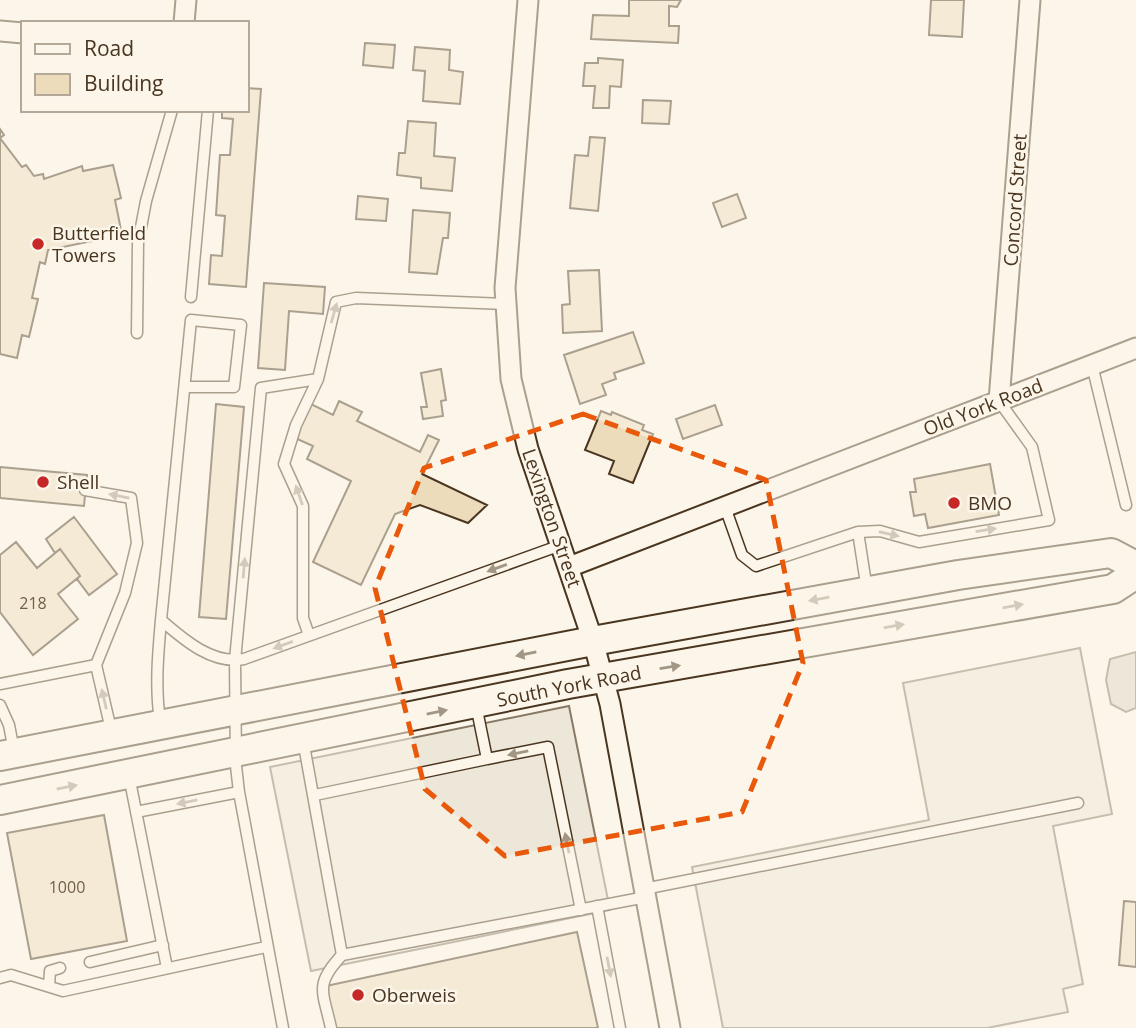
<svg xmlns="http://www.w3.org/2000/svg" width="1136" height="1028" font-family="'Open Sans',sans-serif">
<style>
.parking{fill:#ede7d9;stroke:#887966;stroke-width:2}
.water{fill:#dcd4c6;stroke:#887966;stroke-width:2}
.building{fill:#ecdcbc;stroke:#4a3520;stroke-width:2}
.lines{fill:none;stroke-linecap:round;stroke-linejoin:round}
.lane-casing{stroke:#4a3520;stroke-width:13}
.street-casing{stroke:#4a3520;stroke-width:23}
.secondary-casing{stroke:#4a3520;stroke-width:32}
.lane{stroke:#fbf6e9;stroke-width:10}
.street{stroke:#fbf6e9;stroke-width:19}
.secondary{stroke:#fbf6e9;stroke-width:28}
.oneway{fill:#a29684}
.marked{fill:none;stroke:#e8590c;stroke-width:5;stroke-dasharray:14 9;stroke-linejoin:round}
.poi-dot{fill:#c62828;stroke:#fbf6e9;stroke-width:2.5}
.labels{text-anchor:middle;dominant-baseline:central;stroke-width:5;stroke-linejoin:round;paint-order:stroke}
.number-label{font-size:16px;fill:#725f47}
.street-label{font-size:19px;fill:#4a3520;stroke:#fbf6e9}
.poi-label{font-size:19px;fill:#4a3520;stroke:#fbf6e9;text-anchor:start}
</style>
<rect width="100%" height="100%" fill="#fbf6e9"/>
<!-- parking -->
<path class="parking" d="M1080,648L1112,814L1053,826L1083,984L1063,989L1068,1012L987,1028H723L692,867L929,820L903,683Z
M569,706L610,910L311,971L270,767Z"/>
<!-- water -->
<path class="water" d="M1136,652V708L1126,712L1111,704L1106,680L1110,659Z"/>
<!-- building -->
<path class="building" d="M629,0H681L677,7L669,6V26H679L678,43L591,39L593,15L629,16Z
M931,0H964L962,37L929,35Z
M365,43L395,45L393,68L363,65Z
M415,47L450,50L449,70L463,72L460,104L423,101L425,71L413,70Z
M598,58L623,60L621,87L610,86L609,108H593L595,86H583L585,63H598Z
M247,88L261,89L246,287L209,284L211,255L222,256L225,216L216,215L220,155H230L233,119L222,118V110H247Z
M643,100L671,101L669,124L642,123Z
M408,121L436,123L434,156L455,158L452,191L421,188V178L397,175L399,153H405Z
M0,129L4,135L0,138L22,167L26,165L34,176L43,174L44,179L82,166L83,171L113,165L121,198L115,200L121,230L95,235L97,240L48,250L45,264L40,262L32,298L38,299L29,337L22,335L17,358L0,354Z
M590,137L605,138L598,211L570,208L575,155L588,156Z
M737,194L746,218L722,227L713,203Z
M358,196L388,199L386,221L356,219Z
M413,210L450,213L448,238H443L437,274L409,272Z
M599,270L602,331L563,333L562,305L570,304L568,271Z
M264,283L325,287L323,314L289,311L285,370L258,368Z
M633,332L644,363L614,373L616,379L602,384L606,395L580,404L564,355Z
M441,369L446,400L441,401L443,416L423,419L421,407H427L421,373Z
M339,401L362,412L357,421L420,452L428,435L439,440L422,474L487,505L468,523L420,505L395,514L361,585L313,562L351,481L307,459L313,446L295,438L311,404L333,415Z
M216,404L244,407L226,619L199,617Z
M715,405L722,425L683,439L676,419Z
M601,411L611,415L612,412L644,425L642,430L653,434L633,483L609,474L614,461L585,450Z
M990,464L999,515L928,528L925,514L914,516L910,492H916L914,479Z
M0,467L87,475L84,506L0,498Z
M74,517L117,574L89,595L77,579L80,576L60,549L55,553L46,539Z
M16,542L37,568L60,549L80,576L58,594L78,619L33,655L0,612V555Z
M104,815L127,941L31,959L7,833Z
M1124,901L1136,902V967L1119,965Z
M577,932L598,1028H335L326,986Z"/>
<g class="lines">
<!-- lane casing -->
<g class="lane-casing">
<path id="lane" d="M191,297L208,110
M137,333L138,243L146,201L172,110
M1092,365L1126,505
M85,490L131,498L137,543L125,593L96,665L112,734
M725,507L742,555L756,566L858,532L867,590
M858,532L880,531L919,542L1049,520L1032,447L999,401
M161,620C183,639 212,665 244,659L561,545
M309,635L303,618V506L284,464L296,425L318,379L336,302L356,298L505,304
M0,684L96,665
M0,705L9,725L14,751
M160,721C155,687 158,654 161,620L191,320L241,325L234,387H185
M303,740L342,955L646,897
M487,759L548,747L581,910
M129,776L167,968
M315,795L487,759L476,705
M136,812L239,792
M644,889L1078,803
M597,906L620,1028
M90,962L163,945
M0,978L11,975L63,991L266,947
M49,986L50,971L60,968
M283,1028L239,792L236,766L235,660L261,388L318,379
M331,1028C323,991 314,985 342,955"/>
</g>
<!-- street casing -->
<g class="street-casing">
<path id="street" d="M528,0L505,288L511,379L528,449L593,641L610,704L670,1028
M184,23L186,0
M0,31L23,33
M999,401L1030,0
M569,567L1136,348"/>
</g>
<!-- secondary casing -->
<g class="secondary-casing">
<path id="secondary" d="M0,756L593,641L958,575L1111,553L1136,566
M0,800L568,684L1113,589L1136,574"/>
</g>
<!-- lane -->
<use href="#lane" class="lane"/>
<!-- street -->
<use href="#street" class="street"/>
<!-- secondary -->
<use href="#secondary" class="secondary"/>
</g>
<!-- one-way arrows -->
<defs><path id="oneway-solid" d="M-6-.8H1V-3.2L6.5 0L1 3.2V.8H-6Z" transform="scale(1.75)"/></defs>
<g class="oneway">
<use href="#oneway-solid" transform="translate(334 313) rotate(-74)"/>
<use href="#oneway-solid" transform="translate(299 495) rotate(-109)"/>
<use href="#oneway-solid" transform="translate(119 496) rotate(-169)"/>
<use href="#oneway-solid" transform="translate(986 530) rotate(-9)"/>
<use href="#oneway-solid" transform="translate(889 534) rotate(13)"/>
<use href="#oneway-solid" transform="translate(244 568) rotate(-85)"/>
<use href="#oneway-solid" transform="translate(497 568) rotate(160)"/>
<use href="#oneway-solid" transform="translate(819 599) rotate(170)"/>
<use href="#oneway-solid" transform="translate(1013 606) rotate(-10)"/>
<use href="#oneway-solid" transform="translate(894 626) rotate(-10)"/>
<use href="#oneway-solid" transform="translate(283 645) rotate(160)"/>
<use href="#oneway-solid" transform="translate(526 654) rotate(169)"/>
<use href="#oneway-solid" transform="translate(670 667) rotate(-9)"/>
<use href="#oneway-solid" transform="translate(104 699) rotate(-103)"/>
<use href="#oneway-solid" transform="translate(437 712) rotate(-11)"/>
<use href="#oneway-solid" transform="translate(518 753) rotate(168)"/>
<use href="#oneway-solid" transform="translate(67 787) rotate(-11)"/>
<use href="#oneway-solid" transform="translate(187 802) rotate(169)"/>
<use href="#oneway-solid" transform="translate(567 843) rotate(-101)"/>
<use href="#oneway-solid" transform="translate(609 967) rotate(79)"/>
</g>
<!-- marked area -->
<path d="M0 0H1136V1028H0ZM583,414L766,480L803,663L742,812L505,856L425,789L375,588L424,468Z" fill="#fbf6e9" fill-opacity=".55" fill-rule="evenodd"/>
<path class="marked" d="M583,414L766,480L803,663L742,812L505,856L425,789L375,588L424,468Z"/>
<!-- markers -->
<g class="poi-dot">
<circle cx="38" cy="244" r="7"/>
<circle cx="43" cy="482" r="7"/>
<circle cx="954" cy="503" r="7"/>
<circle cx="358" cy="995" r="7"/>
</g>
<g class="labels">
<!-- number labels -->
<g class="number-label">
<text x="33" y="603">218</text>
<text x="67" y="887">1000</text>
</g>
<!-- street labels -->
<g class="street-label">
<text transform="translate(1015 200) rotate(-86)">Concord Street</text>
<text transform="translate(983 407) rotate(-21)">Old York Road</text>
<text transform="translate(552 518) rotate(71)">Lexington Street</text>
<text transform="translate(569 686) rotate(-11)">South York Road</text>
</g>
<!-- poi labels -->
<g class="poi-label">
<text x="52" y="233">Butterfield<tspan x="52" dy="22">Towers</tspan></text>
<text x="57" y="482">Shell</text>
<text x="968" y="503">BMO</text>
<text x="372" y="995">Oberweis</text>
</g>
</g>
<!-- legend -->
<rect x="21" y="21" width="228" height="91" fill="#fbf6e9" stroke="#b4a999" stroke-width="2"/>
<rect x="35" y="44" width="35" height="10" fill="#fbf6e9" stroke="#b4a999" stroke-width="2"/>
<text x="84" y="56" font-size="21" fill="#4a3520">Road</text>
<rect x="35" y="74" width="35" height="21" fill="#ecdcbc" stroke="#b4a999" stroke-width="2"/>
<text x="84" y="91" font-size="21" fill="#4a3520">Building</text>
</svg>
